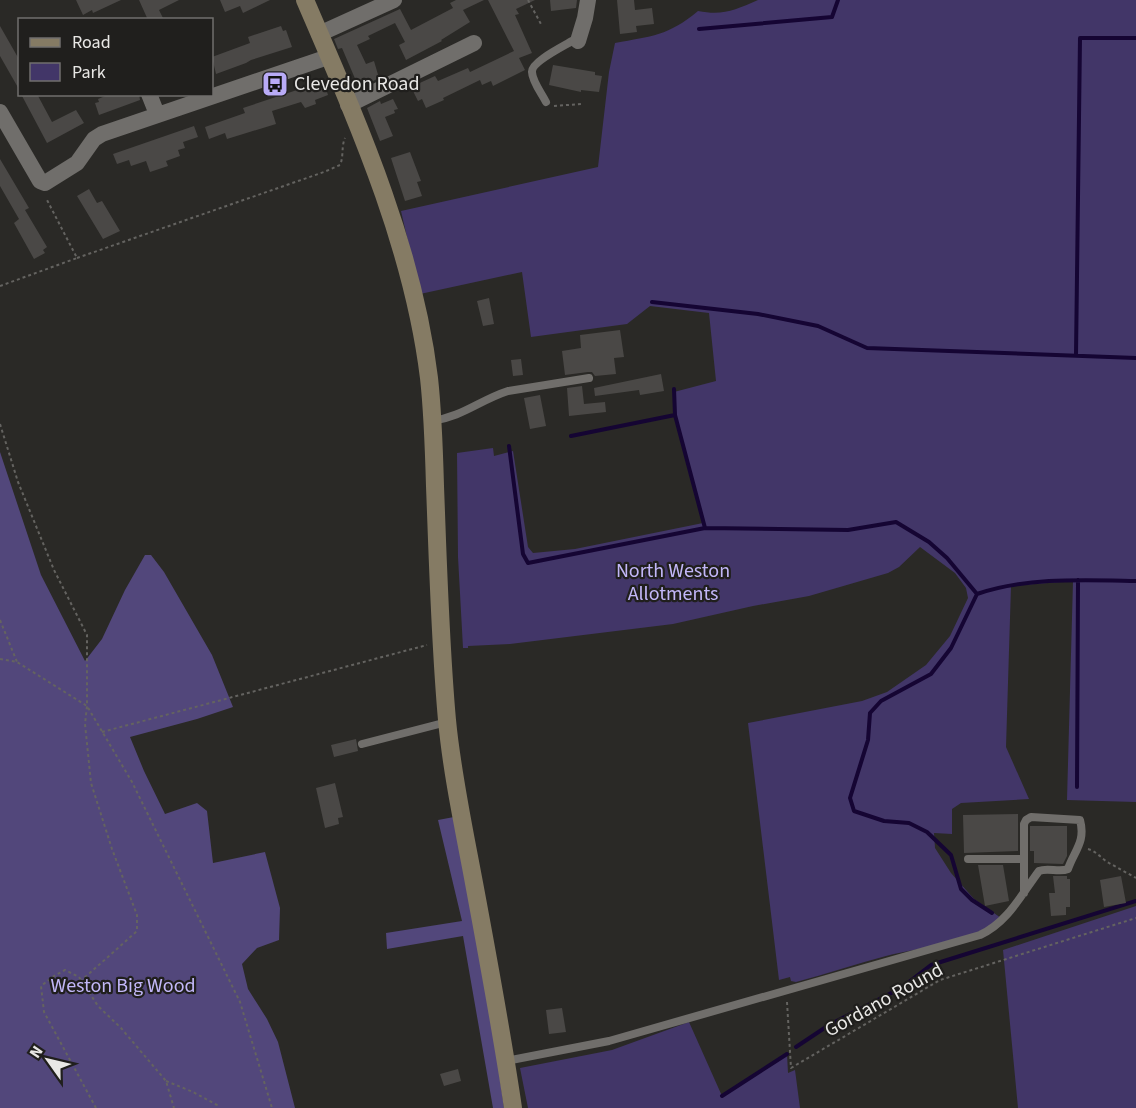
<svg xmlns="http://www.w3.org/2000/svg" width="1136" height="1108" font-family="'Source Sans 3',sans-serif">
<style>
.green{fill:#423668}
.forest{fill:#52477b}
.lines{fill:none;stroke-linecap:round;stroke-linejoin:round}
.stream{stroke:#150533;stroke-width:4}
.building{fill:#4a4846}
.path{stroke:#646360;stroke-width:2;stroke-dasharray:3 3;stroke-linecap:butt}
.service{stroke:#706e6b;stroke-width:8}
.minor{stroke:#706e6b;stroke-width:16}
.secondary{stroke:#857b64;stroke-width:18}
.labels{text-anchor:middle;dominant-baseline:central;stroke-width:4.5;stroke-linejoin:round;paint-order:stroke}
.poi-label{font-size:20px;fill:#e9e8e6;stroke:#201f1d;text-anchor:start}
.park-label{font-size:20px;fill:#c2b7f8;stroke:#201f1d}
.street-label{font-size:20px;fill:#e9e8e6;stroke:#201f1d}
</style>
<rect width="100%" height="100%" fill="#2a2926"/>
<!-- green -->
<path class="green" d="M758,0H1136V802L1067,800L1073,581L1011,586L1006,747L1029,799L961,803L952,809V834L934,833L935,848L951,873L974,899L1001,918C973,942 922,947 886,956C856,964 826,974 796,982L791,981L790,977L779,980L748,723L862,701L887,692L926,665L950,636L968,598L966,588L955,573L920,547L899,567L888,573L809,596L753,606L673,624L510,644L468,646V648H463L458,557L457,453L493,448L494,456L513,451L528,547L533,553L575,549L703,523L675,415L674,392L716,381L709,313L650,306L627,324L531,337L522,272L420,294L401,211L598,167L609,72L615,43C652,36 668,36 698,11C723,16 735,10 758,0Z
M1136,906V1108H1018L1003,950Z
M689,1022L722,1096L787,1054L788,1073L795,1070L800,1108H528L520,1068L612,1050Z"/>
<!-- forest -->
<path class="forest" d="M0,452L41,575L85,661L102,639L125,590L145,555H151L164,572L212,655L233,707L197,719L130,737L144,771L165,814L197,803L207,811L213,863L265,852L280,908L279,940L257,948L242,964L248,989L267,1019L278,1042L295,1108H0Z
M454,817L493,1027L504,1108H493L463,936L387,949L386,933L462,921L438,820Z"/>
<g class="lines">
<!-- stream -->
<path class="stream" d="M699,29L832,17L838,0
M652,302L758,314L818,326L867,348L1136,358
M1076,355L1080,38H1136
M674,389L675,415L705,528
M571,436L675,415
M509,446L523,554L528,563L705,528L848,530L896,522L929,542L947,558L977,594
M1077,787L1078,580
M992,913L972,900L961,889L951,855L927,832L909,823L884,821L854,811L850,798L868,740L870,713L881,701L931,674L951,648L977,594C1026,577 1085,580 1136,581
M796,1047L829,1025L901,988L931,965L1136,901
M722,1096L787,1054"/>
</g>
<!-- building -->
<path class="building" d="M76,0H121L93,13L92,10L83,15Z
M139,0H179L159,10L164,20H148Z
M220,0H270L243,13L240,6L225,12Z
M456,0H484L463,10L470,22L441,40L442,41L406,60L399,45L405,42L395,23L368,36L370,39L357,45L366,64L374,61L379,78L359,88L342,48L338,49L334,39L400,9L411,30L453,8L450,3Z
M488,0H535L516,9L519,14L515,15L532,53L519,58L525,70L493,86L491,81L482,85L480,80L443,98L444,100L426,108L422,99L418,101L411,87L435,76L438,81L468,68L470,72L514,51Z
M550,0H577L576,8L551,11Z
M617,0H634L635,10L652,8L654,24L636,26L637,32L620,34Z
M0,26L20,61V91L0,56Z
M281,26L283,31L286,30L292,47L251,60L246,63L216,74L212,57L250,43L248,37Z
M553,65L595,72V75L602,76L599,92L581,90V92L549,85Z
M323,79L328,95L315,100L316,104L305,108L301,102L272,111L276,124L227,139L225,133L209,139L205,127L245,113L243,108L297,90L296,88Z
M21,94H37L52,122L76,110L84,123L47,143Z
M110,94H139L140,100L99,115L95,103L99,102L98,99Z
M393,99L398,109L394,110L395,113L385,117L393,136L380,141L367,108L380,101L381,104Z
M194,126L198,137L183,142L185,148L178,150L180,156L166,161L168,166L150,172L146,161L131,166L129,160L117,164L113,154Z
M410,152L421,181L417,182L422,196L405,201L391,158Z
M0,159L29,208L25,210L47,247L43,250L45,253L34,259L14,223L19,219L0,186Z
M89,189L97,203L102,201L120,231L103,239L77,196Z
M489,298L494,324L483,326L477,301Z
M620,330L624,357L614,358L616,374L595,376L592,372H588L565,375L562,351L581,348L580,335Z
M521,359L523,375L513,376L511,360Z
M661,374L664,391L640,395L639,390L595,396L594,388Z
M582,386L584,404L605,402L606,412L569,416L567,388Z
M540,395L546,426L530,429L524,398Z
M356,739L358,751L334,757L331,745Z
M335,783L343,817L338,818L339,824L325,828L316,788Z
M1018,814V851L964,853L963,815Z
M1030,826H1067V856L1063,864L1034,863V851H1030Z
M978,865H1003L1009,901L985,906Z
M1053,876H1067V879H1070V907H1066V915L1051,916L1049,893H1055Z
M1121,876L1126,903L1104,907L1100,880Z
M562,1008L566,1032L549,1034L546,1010Z
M458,1069L461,1081L444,1086L440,1074Z"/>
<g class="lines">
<!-- path -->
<path class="path" d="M528,0L542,26
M554,106L581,104
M77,258L324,172L340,165C344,156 341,147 345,138
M0,286L77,258L46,198
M0,424L18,482L54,570L87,635V706L85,724L91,783L112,849L137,915V931L82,980
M0,620L17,662
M0,659L17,662L87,706L132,782L240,1002L272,1108
M102,732L427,645
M1088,849C1096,851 1102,859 1109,863C1118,868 1127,873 1136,878
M787,1002L791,1068L940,980L1136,918
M166,1081L193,1092L217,1105L218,1108
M96,1108L44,1012L41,986L54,976L65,970L79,977L98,1006L121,1028L166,1081L174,1108"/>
<!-- service -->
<path class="service" d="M546,102C542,94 532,81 532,72C531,62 564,46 572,41
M432,421C462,417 480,400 508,391L589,378
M362,744L447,722
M968,859H1024
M506,1061L609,1041L980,935C1008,922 1021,895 1039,871C1048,867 1059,873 1068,869C1074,851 1086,842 1080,820L1031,817L1026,820L1024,824V893"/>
<!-- minor -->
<path class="minor" d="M319,34L394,0
M578,41L585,18L588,0
M149,94L157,114
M348,105L474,43
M0,112L40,181L45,183L77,163L94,139L102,134L328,57"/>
<!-- secondary -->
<path class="secondary" d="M305,0C357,121 413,246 429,378C433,414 434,450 435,486C438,564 440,642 447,720C452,774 464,829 474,883C488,958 502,1033 513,1108"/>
</g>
<!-- icons -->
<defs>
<g id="bus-square" transform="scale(1.35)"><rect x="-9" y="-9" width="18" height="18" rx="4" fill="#b9abf7" stroke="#201f1d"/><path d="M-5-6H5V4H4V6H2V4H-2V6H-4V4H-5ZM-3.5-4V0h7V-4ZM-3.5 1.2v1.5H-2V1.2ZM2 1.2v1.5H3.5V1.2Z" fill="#111"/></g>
</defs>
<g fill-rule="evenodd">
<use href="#bus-square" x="275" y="84"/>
</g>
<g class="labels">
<!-- poi labels -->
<g class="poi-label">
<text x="294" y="84">Clevedon Road</text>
</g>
<!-- park labels -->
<g class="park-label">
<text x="673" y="571">North Weston<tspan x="673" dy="23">Allotments</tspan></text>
<text x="123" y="986">Weston Big Wood</text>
</g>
<!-- street labels -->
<g class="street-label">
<text transform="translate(884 1000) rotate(-29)">Gordano Round</text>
</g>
</g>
<!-- legend -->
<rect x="18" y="18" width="195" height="78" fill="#201f1d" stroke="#706f6d" stroke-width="1.5"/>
<rect x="30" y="38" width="30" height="9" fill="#857b64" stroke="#706f6d" stroke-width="1.5"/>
<text x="72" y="48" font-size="18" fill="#e9e8e6">Road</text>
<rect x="30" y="63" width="30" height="18" fill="#423668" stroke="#706f6d" stroke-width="1.5"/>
<text x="72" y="78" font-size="18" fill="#e9e8e6">Park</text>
<!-- north arrow -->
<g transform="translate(48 1060) rotate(304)" stroke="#201f1d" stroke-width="4.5" paint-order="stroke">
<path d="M0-4.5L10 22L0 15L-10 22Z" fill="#e9e8e6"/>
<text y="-9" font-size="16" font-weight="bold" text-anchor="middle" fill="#e9e8e6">N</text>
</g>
</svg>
